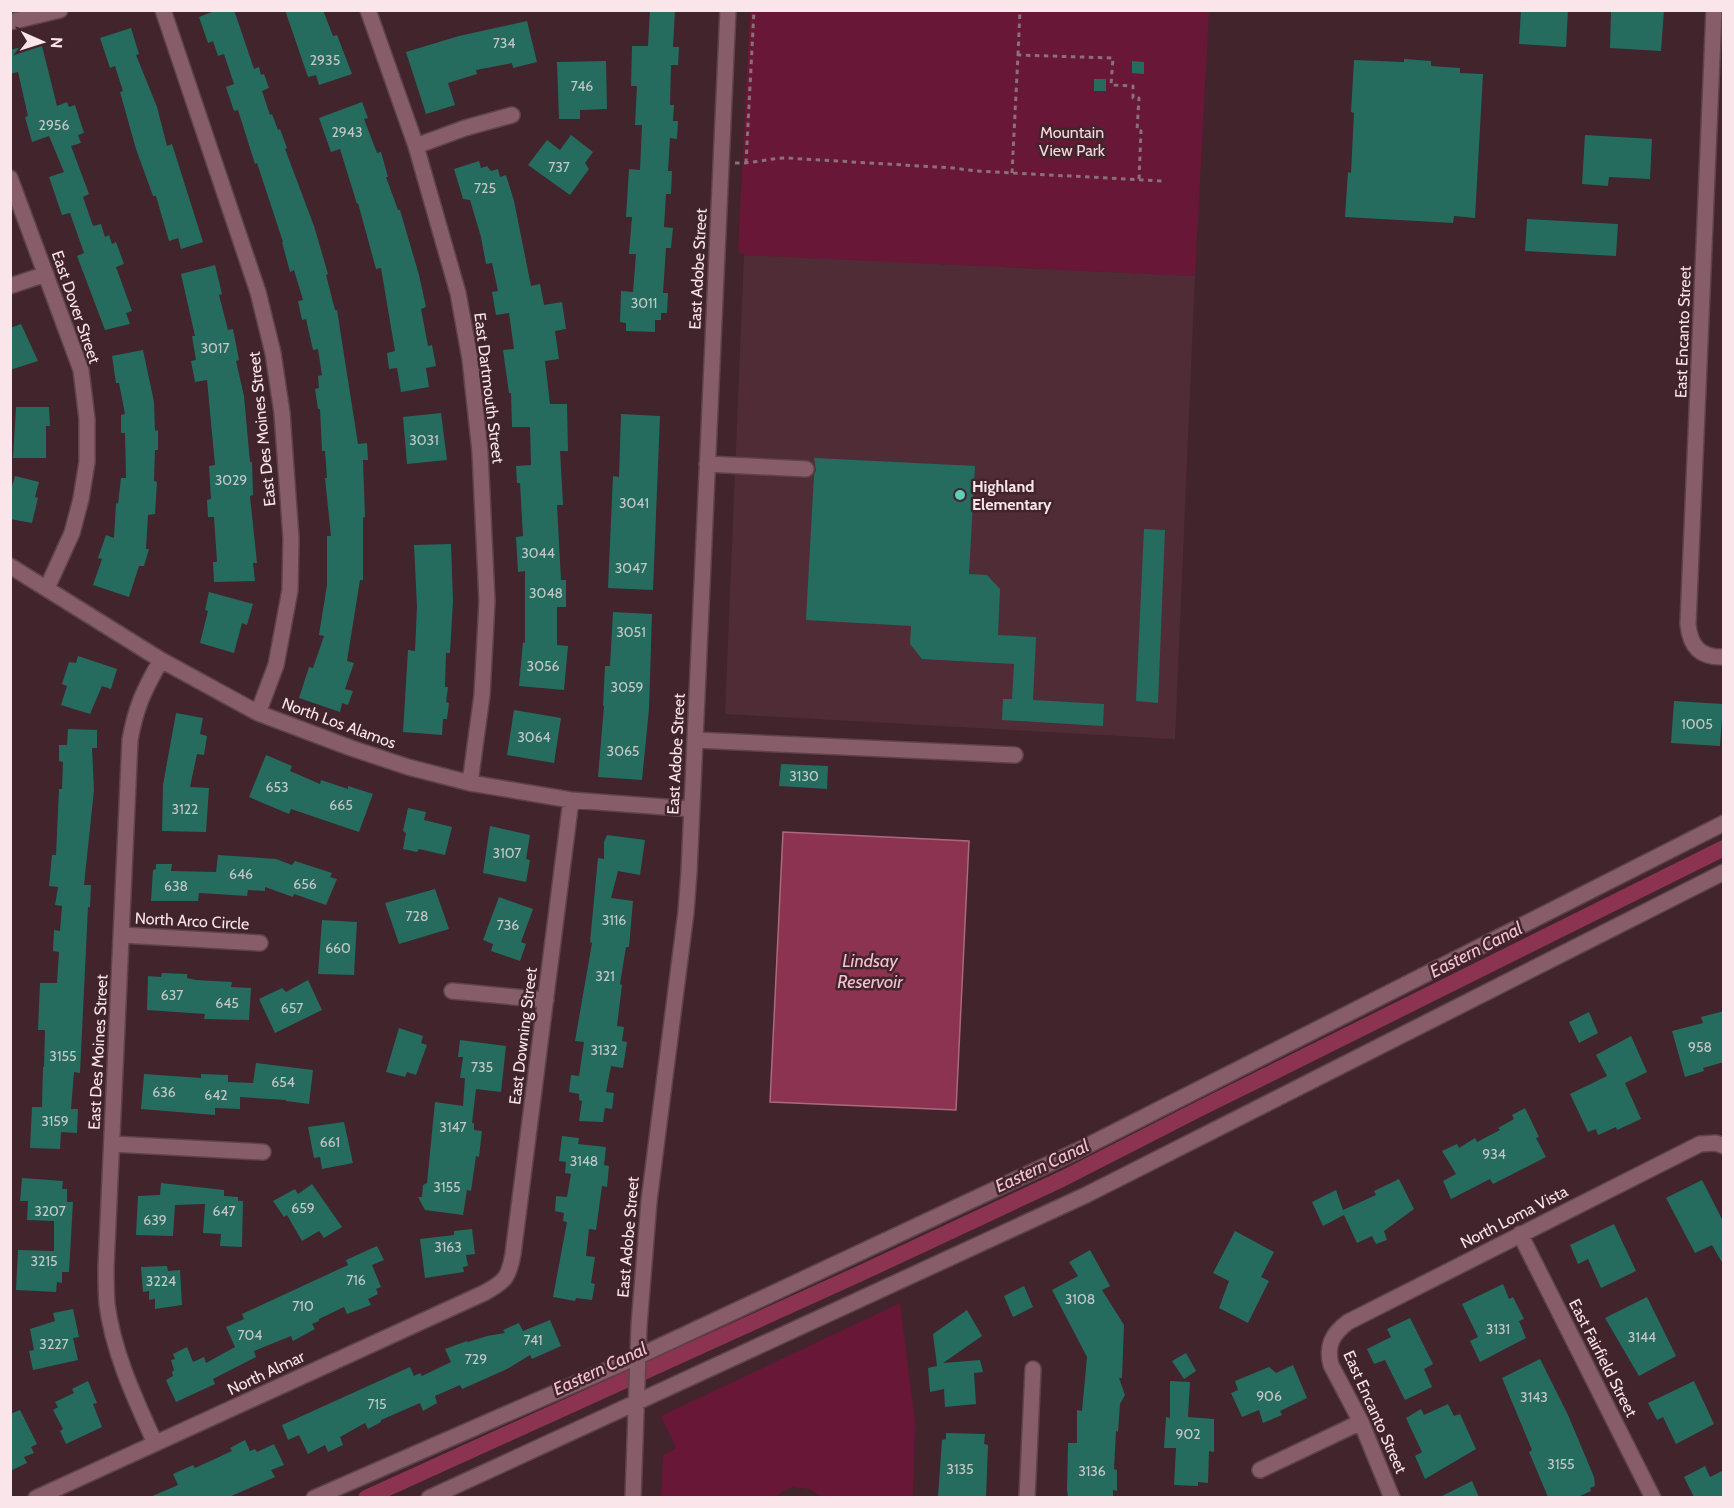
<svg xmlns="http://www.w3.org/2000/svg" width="1734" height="1508" font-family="Cabin,sans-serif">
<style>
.built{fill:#502c37}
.green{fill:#691737}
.water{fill:#8b3351;stroke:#ac687f;stroke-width:1.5}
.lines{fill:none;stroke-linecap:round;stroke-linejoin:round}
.canal{stroke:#8b3351;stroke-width:16}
.building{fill:#256c5f}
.minor-casing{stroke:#5f434a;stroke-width:18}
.path{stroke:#8a7077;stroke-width:3;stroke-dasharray:4.5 4.5;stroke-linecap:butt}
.minor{stroke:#865d68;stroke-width:15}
.poi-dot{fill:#5eceb7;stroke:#41242c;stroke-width:2}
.labels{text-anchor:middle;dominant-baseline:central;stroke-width:5;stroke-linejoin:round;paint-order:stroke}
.number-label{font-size:14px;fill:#c5c7c7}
.park-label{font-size:16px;fill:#f4d9df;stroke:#41242c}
.street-label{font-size:16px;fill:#fae5ea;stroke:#41242c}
.poi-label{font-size:16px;font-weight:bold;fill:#fae5ea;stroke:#41242c;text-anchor:start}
.water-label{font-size:18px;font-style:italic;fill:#f4c1ce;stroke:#41242c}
</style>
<rect width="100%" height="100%" fill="#41242c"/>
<!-- built -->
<path class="built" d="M744,255L1195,276L1175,739L725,714Z"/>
<!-- green -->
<path class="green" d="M750,11H1209L1195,276L744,255L738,251Z
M900,1303L915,1423L913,1497H822L809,1489L792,1487L780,1493L777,1497H661L663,1455L676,1448L661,1416Z"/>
<!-- water -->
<path class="water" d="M783,832L969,841L956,1110L770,1102Z"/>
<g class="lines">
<!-- canal -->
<path class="canal" d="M366,1498L859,1274L1062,1179L1201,1108L1724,848"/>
</g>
<!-- building -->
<path class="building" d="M217,10H234L254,69L259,67L261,75L264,74L269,88L262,91L270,115L272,114L278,130L280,129L287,148L285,149L314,226L328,274L326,275L335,310H337L358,444L367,443L368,460H363L365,517L363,518V580H360L347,661L354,663L345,689L353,691L348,705L342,703L340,712L299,698L309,667L313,668L324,636L319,635L327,585V536H331L325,478H327L325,451H322L320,409H318L315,389L319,388L318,376L322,375L318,349L313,350L306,319L302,320L298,301L303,300L294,270L290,272L282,242H283L257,163L255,164L238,110L234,111L226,87L234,84L224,54L218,56L213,41L208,43L199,17Z
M285,10H323L333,36L337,35L352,74L319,85L316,75L308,77Z
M650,10H675L673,47H679L678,65H671L670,105H674L673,121H678L677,139L670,138L668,171H672L671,194H666L664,227L673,228L671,248H666L663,293H668L667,313H661V320H655V332L626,331V323L620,322L621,291L633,292L636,254H629L632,217H626L629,169L640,170L642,125H635L637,86H631L632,46H648Z
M1521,10H1568L1566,47L1519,44Z
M1611,10H1664L1661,51L1610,48Z
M527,21L537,62L513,68L512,63L476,70L477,74L448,83L455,105L426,114L406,52L459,36Z
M131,28L139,54L136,55L157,107L167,146L172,144L203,242L181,249L178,238L169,241L156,196H153L136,149L120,92L123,91L115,66L110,68L100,38Z
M41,42L57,106L67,102L69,107L75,105L84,133L78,135L81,143L71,146L89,194L83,197L93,226L101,224L105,237L109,235L112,244L116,242L124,264L116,267L132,311L126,313L130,324L105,330L77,256L84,253L70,213L62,215L49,177L64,172L49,136L32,142L25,117L28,116L18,72L10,74V50Z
M1404,59L1431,61V66L1460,68V73L1483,74L1475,218L1454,216L1453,223L1345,217L1348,172L1351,173L1354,113L1351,112L1354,60L1404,62Z
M606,61L607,109L580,110V119H559L557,62Z
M1132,61L1144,62V74L1132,73Z
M1094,79H1106V91H1094Z
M362,102L368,118L364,119L377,153L381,152L388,177H386L398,210H400L419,275L426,307L421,309L428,346L432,345L436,366L426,368L429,387L401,392L397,368L389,369L387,353L395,351L381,268L376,269L358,203L357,204L340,149L331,152L319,118Z
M571,135L593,152L585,163L589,169L570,195L528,165L547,140L560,150Z
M1585,135L1652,139L1650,179L1609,177L1608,186L1582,184Z
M479,161L481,168L487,166L491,171L498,169L500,177L506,175L514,201L531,286L540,284L544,305L562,302L566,329L555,331L559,359L545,361L550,404H567L568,451H560L563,505H557L561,580H566V607H557V645L568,646L564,690L519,686L523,642L525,643V571L518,572L516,537L523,536L520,483H517L516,466L531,465L530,427H512L511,393H509L503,350L514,349L509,313L496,315L492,292L498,291L492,263L486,264L481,237L470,200L463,199L454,169Z
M1527,219L1618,224L1616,256L1525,251Z
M215,265L222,294L219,295L228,330L233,329L239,360L236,361L244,396L250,462H252L253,495L250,496L257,563H253L255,581L214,582L213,562H217L214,517H208L207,500L211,499L209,466L215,465L207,380L195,382L191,361L196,360L192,336H195L181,274Z
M21,324L38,361L10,370V328Z
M143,350L154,402L155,431L158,430V450H155L154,481L157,482L155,514L148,515L146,549H149L144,566H139L129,597L93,585L102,559L98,558L106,535L114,538L116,503L118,504L121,478H126L125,433H121V415L125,414L119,383H116L112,356Z
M16,407H49L50,426H46V458H13Z
M441,413L447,460L407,464L403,417Z
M621,414L660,416L653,590L608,588L613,476L619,477Z
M814,458L975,466L969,574L987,575L1000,589L998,635L1036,637L1033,700L1104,704L1103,726L1002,720L1003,699H1012L1014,664L922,659L910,644L911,626L806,620L814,475L816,470Z
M15,476L39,482L35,497L38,498L32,523L10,519V493Z
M1144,529L1165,530L1158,703L1136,701Z
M451,544L453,601L450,653H446L445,687H448L446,702L449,703L447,719H443L442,735L403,732L408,650L415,651L417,607L414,545Z
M209,592L253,604L247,625L242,623L234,653L200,643L208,611L205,610Z
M613,612L652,614L649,709L642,780L598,777L604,706H603L605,666H610Z
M78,656L117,669L111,689L102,686L90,714L61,705L67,686L62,684L69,662L76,663Z
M1674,701L1723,704L1720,746L1671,743Z
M514,710L561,718L554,763L507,755Z
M176,713L203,718L200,734L207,736L204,755L197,754L190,787L209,788L206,832L162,831L163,785Z
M68,729L97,730V748H92L94,790L84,885H91L90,907H88L80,1073L74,1072L71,1109H78L77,1133L61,1132L60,1149L30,1148L32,1107H42L43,1067H44L45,1030H38L40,983H57L59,952L53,951L54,930L60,931L62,906L55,905L58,887L49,886L52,855H56L59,789H62L63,762L59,761V745H67Z
M266,755L292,766L290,771L320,784L321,780L348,789V786L373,794L359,832L291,809L289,814L249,797Z
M781,764L828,766L827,789L779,786Z
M408,808L426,812L424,820L452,827L445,855L419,849L417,852L403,849L406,833L403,831Z
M490,826L530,835L526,859L530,860L526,882L483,873Z
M607,835L645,840L640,875L618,871L611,898L633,901L629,947H626L620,984L622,985L617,1026L624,1027L622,1041L627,1042L623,1068L611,1066L606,1092L614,1093L612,1109L605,1108L603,1122L579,1121L582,1101L579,1100V1094L569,1092L571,1075L579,1076L584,1042L575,1041L592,943L590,942L598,858L604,859V842Z
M218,855L276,859L292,865L295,861L332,873L330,877L337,879L326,905L294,894L293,897L265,887V891L248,890L247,896L199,893L198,901H151L153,870L156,869V864H172L171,871L216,872Z
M435,889L449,929L399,944L385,903Z
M499,897L533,909L521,942L526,944L520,961L491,951L493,944L483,940Z
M322,920L357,922L354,975L318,974Z
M162,973L187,974V978L196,980L232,982L231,987L251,988L249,1020L204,1019L205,1014L147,1010L148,976L161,977Z
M308,980L322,1010L275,1033L259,999L282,988L286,992Z
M1724,1011V1062L1703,1068L1704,1071L1685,1077L1672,1031L1703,1023L1701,1017Z
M1589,1012L1598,1033L1579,1043L1569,1022Z
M399,1028L423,1036L421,1043L427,1045L416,1075L407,1072L405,1077L386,1072Z
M1631,1036L1647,1072L1625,1083L1641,1119L1617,1130L1616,1127L1598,1135L1596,1129L1588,1132L1570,1094L1607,1076L1596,1055Z
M460,1040L506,1046L501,1092L476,1089L472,1123H474V1130L482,1131L479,1157L476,1156L471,1191L467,1190L463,1215L425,1210L418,1197H422L423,1185L427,1183L435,1102L463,1106L465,1078H460L463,1057H458Z
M256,1063L313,1070L309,1104L286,1101V1100L240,1097V1109L215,1108V1115L141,1109L144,1074L201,1078V1074L228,1075V1082L253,1083Z
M1525,1108L1539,1137L1536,1138L1546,1157L1493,1184L1490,1179L1451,1199L1443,1181L1456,1174L1442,1151L1457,1144L1459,1148L1475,1138L1477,1142L1500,1130L1498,1128L1514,1119L1512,1115Z
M344,1122L353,1163L322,1169L320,1157L314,1158L308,1127Z
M562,1136L579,1138L578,1144L606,1147L604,1165L609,1166L607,1187L602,1186L596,1230L589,1229L586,1256L595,1257L591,1283L595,1284L592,1300L576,1298L575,1301L553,1297L567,1222L563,1221L564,1213L555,1211L556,1196L567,1197L571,1174L565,1173L566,1162L559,1161Z
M22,1178L63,1181L62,1189H67V1202H73L69,1272H62V1283L57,1282L56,1292L16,1290L18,1250L54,1251V1221L27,1220L28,1201H20Z
M1399,1179L1414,1209L1384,1231L1387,1240L1376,1244L1372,1236L1357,1243L1344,1215L1323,1226L1312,1202L1336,1190L1343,1210L1376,1195L1374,1191Z
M1702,1180L1724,1223V1266L1712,1245L1695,1253L1666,1198Z
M161,1183L224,1190V1196L238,1197V1201H243L242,1247L220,1246L221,1234L203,1233L205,1204L175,1205L173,1236L136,1235L138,1196L160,1195Z
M312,1184L342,1227L324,1238L319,1231L302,1241L287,1215L284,1217L273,1201L295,1189L298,1194Z
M1614,1224L1636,1271L1601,1288L1588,1259L1578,1264L1570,1245Z
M472,1229L475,1254L466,1255L468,1266L463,1267L464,1272L425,1278L420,1239L454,1235V1231Z
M1235,1231L1274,1252L1261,1277L1269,1281L1248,1323L1219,1308L1229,1281L1213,1273Z
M377,1246L384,1260L372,1265L381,1287L376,1289L378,1294L368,1299L371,1305L347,1314L344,1307L319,1319V1321L312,1324L315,1329L293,1341L291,1336L254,1351L256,1357L213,1379L215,1384L176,1402L166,1380L173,1376L172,1372L174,1370L171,1360L175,1359L173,1354L187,1347L193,1362L204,1357L206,1363L235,1347L226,1327L244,1319L242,1314L348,1265L346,1260Z
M1090,1250L1110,1286L1102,1290L1124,1325L1122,1378H1119L1125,1395L1120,1404L1118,1432L1116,1431L1114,1469L1117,1470V1491L1113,1490V1497H1068L1067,1490L1068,1443H1077V1410L1082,1411L1087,1357L1052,1290L1078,1276L1069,1262Z
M167,1266L168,1271L180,1270L182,1305L155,1309V1299L149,1300V1291L143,1292L141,1267Z
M1503,1284L1509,1299L1513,1297L1524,1319L1519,1321L1526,1338L1480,1362L1470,1341L1478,1337L1462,1304Z
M1024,1286L1033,1307L1013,1317L1004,1296Z
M1647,1297L1676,1356L1639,1376L1605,1318Z
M73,1309L79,1337L73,1338L78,1360L33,1370L29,1351L34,1350L30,1329L55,1321L53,1313Z
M967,1310L982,1336L943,1363L980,1360L983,1372L974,1373L976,1404L945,1407L944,1389L930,1392L928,1368L937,1366L933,1334Z
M1410,1318L1433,1364L1424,1369L1432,1387L1405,1400L1385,1360L1374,1364L1367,1349L1391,1337L1387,1329Z
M550,1320L561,1346L532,1359L530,1355L507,1369L462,1389L460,1385L435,1396L437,1403L423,1411L420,1403L381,1420V1422L368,1429L365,1423L340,1437L343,1445L328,1452L325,1445L308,1454L299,1435L288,1440L282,1425L410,1367L414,1376L420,1373L422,1376L451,1362L445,1349L467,1341L468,1342L487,1336L505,1333L503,1330L519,1323L523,1331Z
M1186,1353L1196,1371L1184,1379L1172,1361Z
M1540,1359L1568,1415L1594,1477L1595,1486L1590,1488L1591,1491L1578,1497H1548L1529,1452L1532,1450L1502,1378Z
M1293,1365L1307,1398L1280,1411L1282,1415L1263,1423L1259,1410L1242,1417L1231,1393L1238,1390L1235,1381L1269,1367L1276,1373Z
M88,1381L97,1403L93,1404L102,1427L66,1444L60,1431L63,1429L53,1410L58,1407L55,1402L74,1393L72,1389Z
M1170,1381L1190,1382L1188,1417L1214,1419V1452L1209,1451L1208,1483L1198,1482V1486L1174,1485L1176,1448H1164L1166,1417L1170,1418Z
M1694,1381L1714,1424L1676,1444L1663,1417L1657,1420L1648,1403Z
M1448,1404L1454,1416L1460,1414L1476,1449L1425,1479L1415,1456L1422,1452L1406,1418L1421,1409L1424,1415Z
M20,1410L37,1444L31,1447L34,1453L24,1457L27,1463L10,1471V1414Z
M946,1433L985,1434L984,1444L988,1445L986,1497H938L942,1440L946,1439Z
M245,1440L250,1451L255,1449L257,1452L274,1444L284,1465L271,1470L275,1477L229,1497H150L178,1485L173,1474L193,1465L195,1468L232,1451L230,1448Z
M1705,1466L1710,1477L1724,1470V1497H1694L1684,1477Z
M1472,1481L1479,1497H1440Z"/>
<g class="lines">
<!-- minor casing -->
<g class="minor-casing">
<path id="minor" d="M163,10L258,292L273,353L282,413L291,538L290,590L276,665L258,713
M368,10L416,146L458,293L470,359L480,452L487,601L482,695L470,783
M1714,10L1688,624C1690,646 1700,658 1724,657
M10,22L60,10
M416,146L465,128L512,115
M10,178L81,370L87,419V462L81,499L72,533L47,588
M10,286L46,274
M707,464L806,469
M10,566L161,660L258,713L351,748L408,767L470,783L571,800L692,809
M695,740L1015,755
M122,935L260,943
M452,991L546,1000
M112,1144L263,1152
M1520,1234L1653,1498
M155,1443C135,1399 113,1352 107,1304C106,1292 106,1279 106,1267L130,740C136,706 144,690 161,660
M1260,1470L1361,1422
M36,1498L484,1293C505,1282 509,1277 513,1254L571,800
M314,1498L639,1356L1079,1150L1724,823
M429,1498L1086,1195L1724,872
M633,1498L639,1326L649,1201L686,912L689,872L728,10
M1027,1498L1033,1369
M1392,1498L1361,1422L1331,1365C1326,1346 1332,1334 1348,1322L1700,1144L1716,1143L1724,1146"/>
</g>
<!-- path -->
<path class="path" d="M1018,55L1020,10
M735,163C753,164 769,158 787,158L953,168L976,171L1163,181
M746,163L754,10
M1012,173L1018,55L1113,58L1111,85L1133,86V98H1139L1137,130L1141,131L1139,179"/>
<!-- minor -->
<use href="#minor" class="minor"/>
</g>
<!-- markers -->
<circle class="poi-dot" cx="960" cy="495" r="6"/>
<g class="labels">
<!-- number labels -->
<g class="number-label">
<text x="504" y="43">734</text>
<text x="325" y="60">2935</text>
<text x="582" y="86">746</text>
<text x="54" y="125">2956</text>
<text x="347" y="132">2943</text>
<text x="559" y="167">737</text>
<text x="485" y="188">725</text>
<text x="644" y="303">3011</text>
<text x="215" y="348">3017</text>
<text x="424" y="440">3031</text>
<text x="231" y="480">3029</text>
<text x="634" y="503">3041</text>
<text x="538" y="553">3044</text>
<text x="631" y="568">3047</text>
<text x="546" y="593">3048</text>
<text x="631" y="632">3051</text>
<text x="543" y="666">3056</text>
<text x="627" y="687">3059</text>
<text x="1697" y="724">1005</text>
<text x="534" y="737">3064</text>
<text x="623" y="751">3065</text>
<text x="804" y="776">3130</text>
<text x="277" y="787">653</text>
<text x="341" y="805">665</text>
<text x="185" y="809">3122</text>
<text x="507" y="853">3107</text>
<text x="241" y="874">646</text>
<text x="305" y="884">656</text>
<text x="176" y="886">638</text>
<text x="417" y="916">728</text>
<text x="614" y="920">3116</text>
<text x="508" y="925">736</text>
<text x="338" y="948">660</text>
<text x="605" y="976">321</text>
<text x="172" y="995">637</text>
<text x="227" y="1003">645</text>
<text x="292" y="1008">657</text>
<text x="1700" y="1047">958</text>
<text x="604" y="1050">3132</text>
<text x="63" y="1056">3155</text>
<text x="482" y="1067">735</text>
<text x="283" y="1082">654</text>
<text x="164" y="1092">636</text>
<text x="216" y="1095">642</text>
<text x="55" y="1121">3159</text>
<text x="453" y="1127">3147</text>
<text x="330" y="1142">661</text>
<text x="1494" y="1154">934</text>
<text x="584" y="1161">3148</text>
<text x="447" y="1187">3155</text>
<text x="303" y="1208">659</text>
<text x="50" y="1211">3207</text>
<text x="224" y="1211">647</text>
<text x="155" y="1220">639</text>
<text x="448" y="1247">3163</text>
<text x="44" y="1261">3215</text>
<text x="356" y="1280">716</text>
<text x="161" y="1281">3224</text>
<text x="1080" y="1299">3108</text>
<text x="303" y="1306">710</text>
<text x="1498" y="1329">3131</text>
<text x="250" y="1335">704</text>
<text x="1642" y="1337">3144</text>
<text x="533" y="1340">741</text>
<text x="54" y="1344">3227</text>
<text x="476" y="1359">729</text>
<text x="1269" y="1396">906</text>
<text x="1534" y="1397">3143</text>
<text x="377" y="1404">715</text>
<text x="1188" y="1434">902</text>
<text x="1561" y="1464">3155</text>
<text x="960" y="1469">3135</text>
<text x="1092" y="1471">3136</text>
</g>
<!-- park labels -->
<g class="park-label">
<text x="1072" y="132">Mountain<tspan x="1072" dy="18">View Park</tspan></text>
</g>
<!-- street labels -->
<g class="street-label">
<text transform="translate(698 269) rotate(-87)">East Adobe Street</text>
<text transform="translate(76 307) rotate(71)">East Dover Street</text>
<text transform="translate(1683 332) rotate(-88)">East Encanto Street</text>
<text transform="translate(489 388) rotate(83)">East Dartmouth Street</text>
<text transform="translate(262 429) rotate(-96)">East Des Moines Street</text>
<text transform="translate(339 723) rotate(20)">North Los Alamos</text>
<text transform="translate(676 754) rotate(-87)">East Adobe Street</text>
<text transform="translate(192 921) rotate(3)">North Arco Circle</text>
<text transform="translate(523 1036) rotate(-83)">East Downing Street</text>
<text transform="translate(98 1052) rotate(-87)">East Des Moines Street</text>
<text transform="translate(1514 1217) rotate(-27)">North Loma Vista</text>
<text transform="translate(628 1237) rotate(-85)">East Adobe Street</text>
<text transform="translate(1603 1358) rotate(63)">East Fairfield Street</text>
<text transform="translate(266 1373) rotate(-25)">North Almar</text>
<text transform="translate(1375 1412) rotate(66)">East Encanto Street</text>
</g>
<!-- poi labels -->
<g class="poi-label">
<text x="972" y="486">Highland<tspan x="972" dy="18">Elementary</tspan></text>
</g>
<!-- water labels -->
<g class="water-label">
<text transform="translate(1476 950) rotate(-27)">Eastern Canal</text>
<text x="870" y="961">Lindsay<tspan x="870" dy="21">Reservoir</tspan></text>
<text transform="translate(1042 1166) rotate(-25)">Eastern Canal</text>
<text transform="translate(600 1369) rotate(-25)">Eastern Canal</text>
</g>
</g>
<!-- border -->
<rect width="1734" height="1508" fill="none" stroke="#fae5ea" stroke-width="24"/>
<!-- north arrow -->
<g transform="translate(42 42) rotate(93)" stroke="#41242c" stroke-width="4.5" paint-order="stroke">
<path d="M0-4.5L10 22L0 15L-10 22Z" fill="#fae5ea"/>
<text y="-9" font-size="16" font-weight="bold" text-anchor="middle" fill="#fae5ea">N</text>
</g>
</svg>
